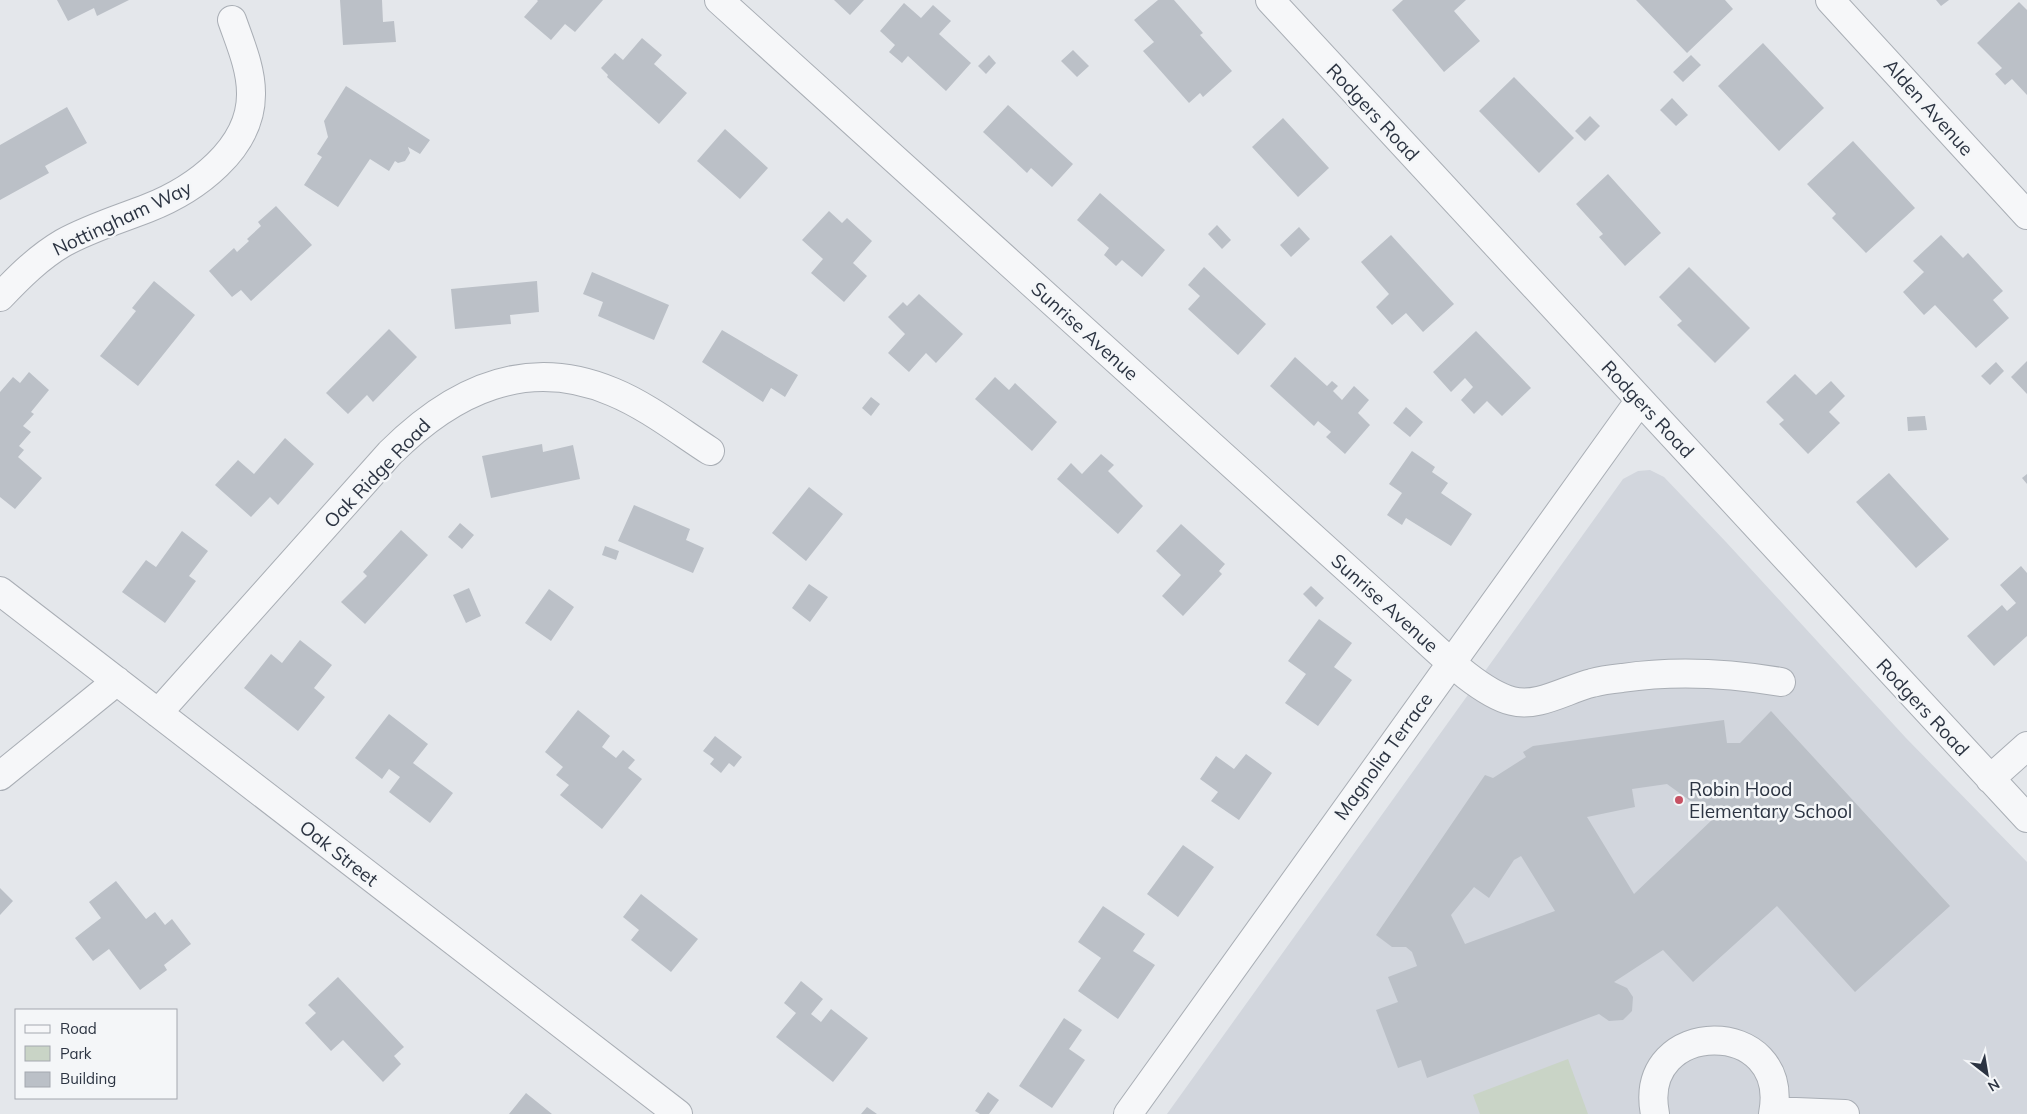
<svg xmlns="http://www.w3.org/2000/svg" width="2027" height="1114" font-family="Mulish,sans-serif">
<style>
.built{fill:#d2d6dd}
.green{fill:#c9d4c6}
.building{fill:#bbc0c7;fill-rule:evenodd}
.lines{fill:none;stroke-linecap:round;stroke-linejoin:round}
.minor-casing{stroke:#a9aeb5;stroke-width:30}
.minor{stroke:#f6f7f9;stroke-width:28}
.poi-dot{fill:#c75264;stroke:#f4f6f8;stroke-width:2}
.labels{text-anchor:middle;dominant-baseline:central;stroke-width:5;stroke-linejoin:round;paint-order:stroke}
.street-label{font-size:19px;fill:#2c3442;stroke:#f4f6f8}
.poi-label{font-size:19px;fill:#2c3442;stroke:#f4f6f8;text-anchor:start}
</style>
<rect width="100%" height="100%" fill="#e4e7eb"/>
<!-- built -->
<path class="built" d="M1650,470L1664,477L1726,542L1906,738L2027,862V1114H1167L1623,479L1638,471Z"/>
<!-- green -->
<path class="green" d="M1568,1059L1588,1114H1480L1473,1095Z"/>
<!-- building -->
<path class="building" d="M57,0H129L97,16L94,8L68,21Z
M340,0H382L383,22L394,21L396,42L343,45Z
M537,0H603L575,32L565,24L551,40L524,17L538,1Z
M834,0H864L850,15Z
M1158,0H1174L1203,33L1200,35L1232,71L1203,97L1200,93L1189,103L1143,51L1154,42L1134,20Z
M1403,0H1466L1454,11L1480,41L1444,72L1392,10Z
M1636,0H1725L1733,9L1687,53Z
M1936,0H1949L1941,6Z
M2019,2L2027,10V95L2012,79L2005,85L1995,74L2002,68L1977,43Z
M904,3L921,18L933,5L951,21L939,34L971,63L946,91L908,56L902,63L889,52L895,45L880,31Z
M642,38L662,55L654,64L687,93L659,124L607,77L608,75L601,68L615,53L623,60Z
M1763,43L1824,108L1779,151L1718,86Z
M1073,50L1089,66L1077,77L1061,61Z
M989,55L996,63L986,74L978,66Z
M1691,55L1701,65L1683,82L1673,72Z
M1514,77L1574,138L1539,173L1479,111Z
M346,86L430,140L420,154L408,147L410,153L405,161L398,163L395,161L389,171L370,159L338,207L304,185L322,157L317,154L328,137L324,121Z
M1672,98L1688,115L1676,126L1660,110Z
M1008,105L1073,164L1052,187L1031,168L1027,173L983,132Z
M67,107L87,143L45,166L49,173L0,200V145Z
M1590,116L1600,126L1585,141L1575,131Z
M1283,118L1329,168L1298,197L1252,147Z
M725,129L768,168L740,199L697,161Z
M1853,141L1915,208L1866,253L1832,218L1836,214L1807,184Z
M1608,174L1661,233L1625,266L1599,237L1603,234L1576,204Z
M1100,193L1165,250L1142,277L1122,260L1116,266L1104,255L1109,248L1077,220Z
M276,206L312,245L251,301L241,290L232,297L209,271L234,248L237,252L249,241L247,239L261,226L258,222Z
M829,211L842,223L847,218L872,241L853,263L867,276L844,302L811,273L823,259L802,240Z
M1217,225L1231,240L1222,249L1208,234Z
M1299,227L1310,239L1291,257L1280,245Z
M1391,235L1454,304L1423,332L1406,313L1392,325L1376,307L1389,294L1361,262Z
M1941,235L1963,258L1968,253L2003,291L1993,300L2009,318L1976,348L1935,305L1924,315L1903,292L1924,272L1913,261Z
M1204,267L1266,324L1238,355L1188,309L1200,296L1188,285Z
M1689,267L1750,328L1715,363L1677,325L1682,321L1659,297Z
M592,272L669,305L654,340L598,316L603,302L583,294Z
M154,281L195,315L138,386L100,356L136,311L132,308Z
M537,281L539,312L510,315L511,324L455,329L451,289Z
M919,294L963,334L936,363L926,353L909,372L888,353L905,334L888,317L903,302L907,306Z
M389,329L417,357L373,402L367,395L348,414L326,393Z
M722,330L798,375L785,397L771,388L763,402L702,362Z
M1476,331L1531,388L1502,416L1487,401L1474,414L1461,400L1473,387L1465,378L1451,392L1433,372Z
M1295,357L1327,386L1332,381L1338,386L1333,391L1342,400L1354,386L1369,400L1358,413L1370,425L1345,454L1326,437L1331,432L1318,421L1314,426L1270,386Z
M2027,361V394L2011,377Z
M1996,362L2004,371L1990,385L1981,376Z
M29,372L49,390L31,412L34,414L23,426L31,432L19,446L24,450L18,457L42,478L15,509L0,497V392L13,377L20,383Z
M1795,374L1816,395L1831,381L1845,396L1829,412L1840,423L1808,454L1779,424L1784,420L1766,402Z
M995,377L1009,390L1015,383L1057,422L1032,451L975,399Z
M871,397L880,404L871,416L862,408Z
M1406,407L1423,422L1410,437L1393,423Z
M1925,416L1927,430L1908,431L1907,417Z
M285,438L314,464L278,505L270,497L251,517L215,485L238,460L254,474Z
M542,444L543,452L573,445L580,479L491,498L482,456Z
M1412,451L1435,467L1432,472L1448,483L1441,493L1472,514L1451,546L1406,518L1402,525L1387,515L1402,493L1389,484Z
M1101,454L1114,465L1108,471L1143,506L1118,534L1057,479L1071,463L1082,474Z
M1889,473L1949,539L1916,568L1856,502Z
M2027,474V484L2022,478Z
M809,487L843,514L806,561L772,533Z
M634,505L690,529L686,540L704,548L693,573L618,541Z
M460,523L474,535L462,549L448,537Z
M1181,524L1225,564L1219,571L1222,574L1183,616L1162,596L1181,575L1156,551Z
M401,530L428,555L365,624L341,602L367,576L363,572Z
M182,531L208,551L189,576L196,581L165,623L122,592L146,560L156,567Z
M605,546L619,551L616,560L602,555Z
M2021,566L2027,573V636L1994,666L1967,636L2002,605L2007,611L2016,603L2000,585Z
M809,584L828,597L810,622L792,608Z
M1311,586L1324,598L1316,607L1303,594Z
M469,588L481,616L466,623L453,595Z
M549,589L574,607L551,641L525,623Z
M1319,619L1352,643L1334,667L1352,680L1318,726L1285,703L1306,674L1288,661Z
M300,640L332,665L314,688L325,697L298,731L244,688L271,654L282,663Z
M578,710L610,736L602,747L616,758L623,750L635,760L628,768L642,779L602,829L560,795L569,785L556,775L563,767L545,752Z
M1771,711L1950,906L1855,992L1777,906L1693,982L1663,950L1614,982L1627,988L1633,997L1632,1011L1623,1020L1609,1021L1599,1014L1427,1078L1421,1060L1398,1068L1376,1010L1398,1002L1388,977L1417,966L1412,952L1406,947H1392L1376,935L1485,775L1493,778L1526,757L1523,752L1533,746L1724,720L1727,743H1740ZM1667,784L1714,818L1634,894L1587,817L1635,807L1632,789ZM1521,856L1555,911L1465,944L1451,915L1474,887L1489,898L1514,860Z
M389,714L428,744L413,763L453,793L430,823L389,792L400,777L389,769L382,779L355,758Z
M715,736L742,757L734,767L729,763L721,773L710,764L714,759L703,751Z
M1246,754L1272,773L1239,820L1211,801L1218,792L1200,779L1216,756L1234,769Z
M1183,845L1214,867L1178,917L1147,894Z
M116,881L146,919L155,912L165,925L172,919L191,944L164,965L167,970L140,990L109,949L93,961L75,938L101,918L89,902Z
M0,888L13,901L0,915Z
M641,894L698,939L671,972L631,940L639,930L623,917Z
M1103,906L1145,934L1133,951L1155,965L1118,1019L1078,991L1101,958L1078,942Z
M338,977L404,1047L394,1056L401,1064L383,1082L343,1040L331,1051L305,1023L316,1013L308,1005Z
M801,981L823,999L811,1014L821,1022L831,1009L868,1038L833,1082L776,1037L796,1013L784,1003Z
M1064,1018L1082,1030L1069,1049L1085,1060L1052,1108L1019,1086Z
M988,1092L999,1100L989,1114H980L975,1111Z
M526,1093L552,1114H509Z
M867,1107L877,1114H861Z"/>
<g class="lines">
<!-- minor casing -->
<g class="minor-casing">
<path id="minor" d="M719,0L1414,629C1438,651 1480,693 1512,701C1538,708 1567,689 1592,683C1602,680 1612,679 1622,678C1676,670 1728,673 1781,682
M1270,0L2027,818
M1830,0L2027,215
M0,297C19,277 39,257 63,243C90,228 120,219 148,208C194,190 252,149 251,93C251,68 240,43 232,20
M0,591L678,1114
M158,713L390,453C452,391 526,355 613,392C647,406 679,431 710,451
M0,776L117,681
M1990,779L2027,746
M1774,1111L1845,1114
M1128,1114L1640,400
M1655,1114C1636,1017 1792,1015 1773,1114"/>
</g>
<!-- minor -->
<use href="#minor" class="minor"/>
</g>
<!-- markers -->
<circle class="poi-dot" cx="1679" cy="800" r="5"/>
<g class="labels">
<!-- street labels -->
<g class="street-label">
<text transform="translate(1929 107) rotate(48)">Alden Avenue</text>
<text transform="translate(1373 112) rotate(47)">Rodgers Road</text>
<text transform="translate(122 218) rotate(-25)">Nottingham Way</text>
<text transform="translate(1085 331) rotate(42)">Sunrise Avenue</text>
<text transform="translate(1648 409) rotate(47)">Rodgers Road</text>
<text transform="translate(377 473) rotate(-46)">Oak Ridge Road</text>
<text transform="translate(1385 603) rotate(42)">Sunrise Avenue</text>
<text transform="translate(1923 707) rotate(47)">Rodgers Road</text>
<text transform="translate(1383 756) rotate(-54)">Magnolia Terrace</text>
<text transform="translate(339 853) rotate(38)">Oak Street</text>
</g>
<!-- poi labels -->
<g class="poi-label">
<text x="1689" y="789">Robin Hood<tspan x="1689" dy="22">Elementary School</tspan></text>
</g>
</g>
<!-- legend -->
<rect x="15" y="1009" width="162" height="90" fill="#f4f6f8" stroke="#a4a8af"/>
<rect x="25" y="1025" width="25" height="8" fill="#f6f7f9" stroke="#a4a8af"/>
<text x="60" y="1034" font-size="15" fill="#2c3442">Road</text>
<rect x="25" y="1046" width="25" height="15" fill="#c9d4c6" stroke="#a4a8af"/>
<text x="60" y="1059" font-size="15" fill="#2c3442">Park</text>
<rect x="25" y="1072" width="25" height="15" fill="#bbc0c7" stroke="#a4a8af"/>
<text x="60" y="1084" font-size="15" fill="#2c3442">Building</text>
<!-- north arrow -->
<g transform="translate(1987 1074) rotate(149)" stroke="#f4f6f8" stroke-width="4" paint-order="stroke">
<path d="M0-4L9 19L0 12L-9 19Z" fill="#2c3442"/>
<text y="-8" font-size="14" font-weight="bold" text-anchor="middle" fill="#2c3442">N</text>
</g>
</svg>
